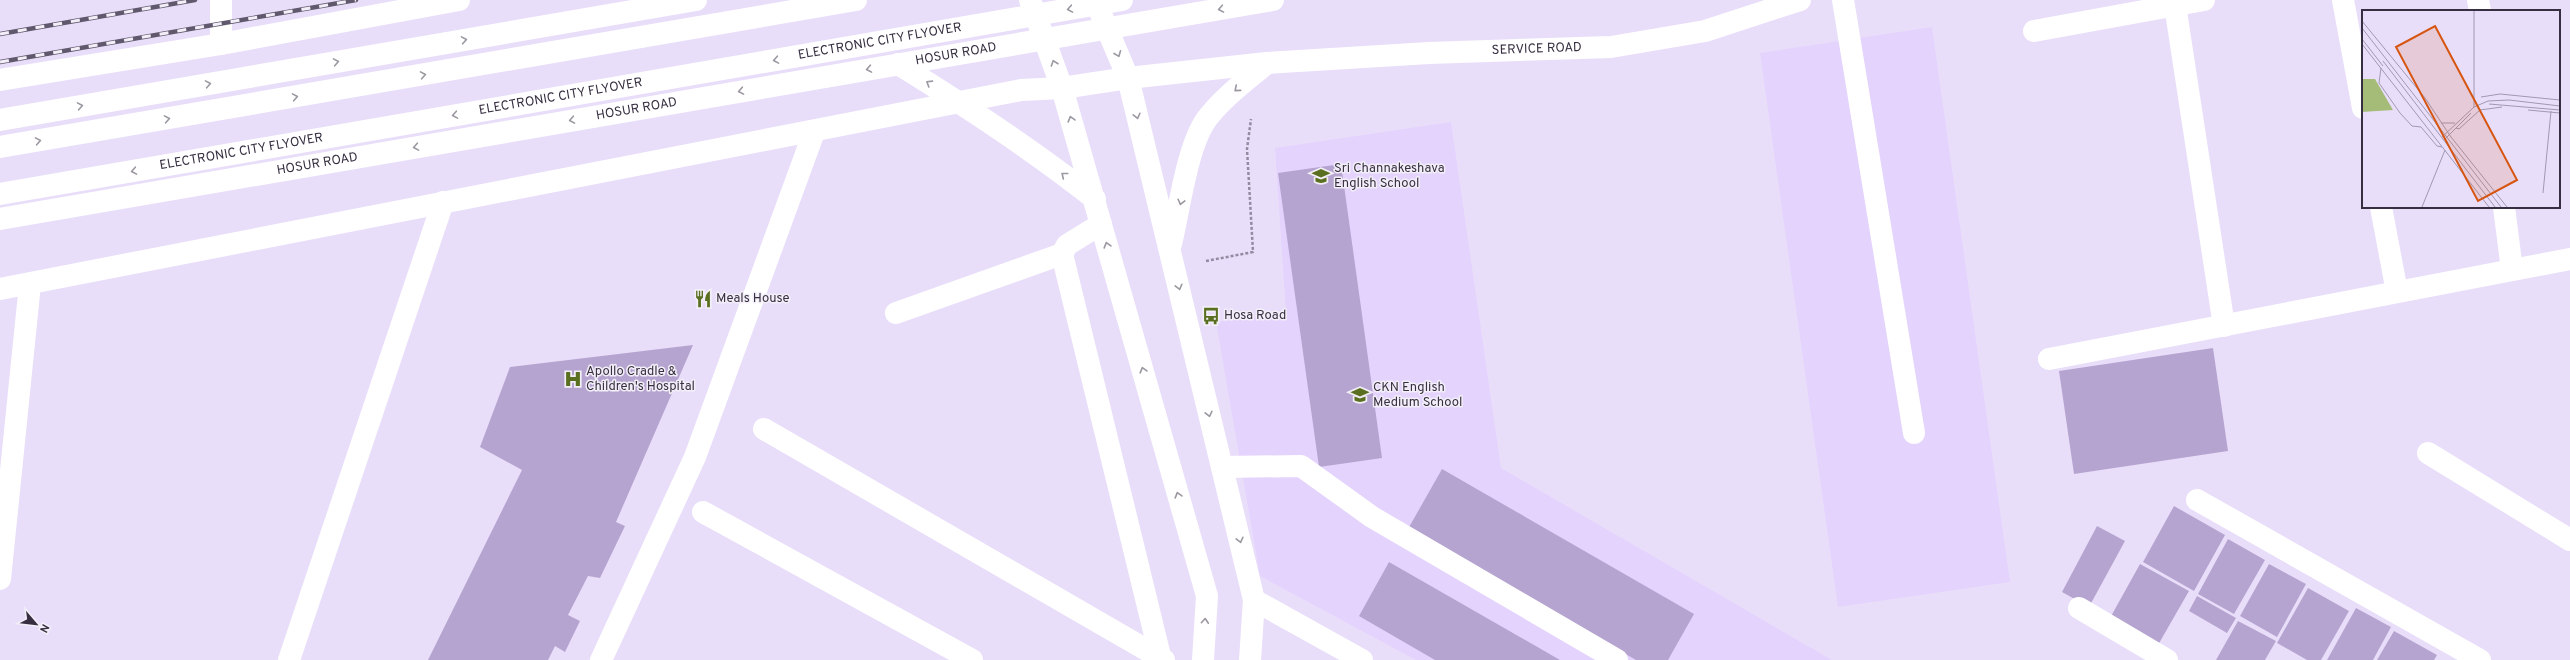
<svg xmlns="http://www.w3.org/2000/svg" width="2570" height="660" font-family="Overpass,sans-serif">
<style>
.built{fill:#e4d3fd}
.building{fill:#b6a4d0}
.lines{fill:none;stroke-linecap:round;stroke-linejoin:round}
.path{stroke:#948aa1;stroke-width:2.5;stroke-dasharray:3 2;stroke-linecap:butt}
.minor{stroke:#fff;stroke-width:22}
.major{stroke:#fff;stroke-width:22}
.highway{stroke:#fff;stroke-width:22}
.rail-casing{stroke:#60586c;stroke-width:4.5}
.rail{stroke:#f3eff8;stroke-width:3;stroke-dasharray:9;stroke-linecap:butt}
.oneway{stroke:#9b97a0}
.labels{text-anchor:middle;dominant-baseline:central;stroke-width:3;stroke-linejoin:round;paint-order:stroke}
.street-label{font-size:13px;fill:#372f41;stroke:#f3eff8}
.poi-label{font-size:13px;fill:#372f41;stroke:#f3eff8;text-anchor:start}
.inset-road{fill:none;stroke:#a298b0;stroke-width:1}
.view{fill:#d65511;fill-opacity:0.15;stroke:#d65511;stroke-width:2}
.inset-edge{fill:none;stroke:#372f41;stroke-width:2}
</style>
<rect width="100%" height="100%" fill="#e9defa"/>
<!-- built -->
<path class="built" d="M1932,27L2010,582L1838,607L1760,53Z
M1451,122L1501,468L1832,660H1416L1260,576L1216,322L1286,314L1275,148Z"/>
<!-- building -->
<path class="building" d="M1341,164L1382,458L1319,467L1278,173Z
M693,345L616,522L625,526L600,578L588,576L568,615L580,621L565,652L555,646L548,660H428L522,470L480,447L510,367Z
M2213,348L2228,451L2074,474L2059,371Z
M1442,469L1694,614L1668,660H1636L1408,529Z
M2174,506L2225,535L2194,591L2143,562Z
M2097,526L2125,541L2089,607L2062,592Z
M2228,539L2265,560L2234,614L2198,594Z
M1389,562L1560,660H1435L1359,616Z
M2140,564L2189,591L2158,645L2110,618Z
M2269,564L2306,584L2277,637L2240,616Z
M2308,588L2349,611L2321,660H2307L2277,643Z
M2197,596L2236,618L2227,633L2189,611Z
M2356,608L2391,627L2373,660H2327Z
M2238,621L2276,641L2265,660H2216Z
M2394,631L2437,655L2434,660H2377Z"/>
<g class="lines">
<!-- path -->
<path class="path" d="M1206,261L1253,252L1247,149L1251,119"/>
<!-- minor -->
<g class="minor">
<path d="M1843,0L1914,433"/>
<path d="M2343,0L2363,108"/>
<path d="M2478,0L2480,11"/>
<path d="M2175,5L2224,326"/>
<path d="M2034,31L2204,0"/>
<path d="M221,44V0"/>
<path d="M0,80L221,44L459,0"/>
<path d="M2381,207L2397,292"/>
<path d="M2504,207L2512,270"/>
<path d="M1101,224L1067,245L1062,254L1161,660"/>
<path id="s1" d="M0,289L1021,90L1062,88L1128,78L1267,63L1429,53L1611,47L1705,31L1800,0"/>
<path d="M896,313L1062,254"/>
<path d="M2049,359L2570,259"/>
<path d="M764,429L1164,660"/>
<path d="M2428,453L2570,540"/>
<path d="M1222,467L1301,466L1372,517L1617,660"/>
<path d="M2197,500L2480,660"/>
<path d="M703,512L972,660"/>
<path d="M0,579L30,284"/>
<path d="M1254,600L1362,660"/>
<path d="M2079,608L2167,660"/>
<path d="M289,660L443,202"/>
<path d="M601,660L695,457L814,132"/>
</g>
<!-- major -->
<path class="major" d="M1030,0L1062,88L1207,596L1203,660
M1095,0L1128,78L1254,600L1250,660
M898,64C966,106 1032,149 1095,199
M1171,244C1179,211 1187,147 1206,120C1222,98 1246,81 1267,63"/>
<!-- highway -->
<g class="highway">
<path d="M0,120L696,0"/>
<path d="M0,147L856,0"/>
<path id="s2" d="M0,194L1122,0"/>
<path id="s3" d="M0,219L1273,0"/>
</g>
<!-- rail casing -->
<g class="rail-casing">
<path id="rail" d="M0,34L195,0
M0,62L356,0"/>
</g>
<!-- rail -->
<use href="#rail" class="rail"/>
</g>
<!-- one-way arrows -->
<defs><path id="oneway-chevron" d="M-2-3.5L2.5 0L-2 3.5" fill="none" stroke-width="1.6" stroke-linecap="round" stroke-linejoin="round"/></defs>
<g class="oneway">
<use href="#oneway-chevron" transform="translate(1070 9) rotate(170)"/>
<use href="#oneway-chevron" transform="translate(1221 9) rotate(170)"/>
<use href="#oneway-chevron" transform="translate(464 40) rotate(-10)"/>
<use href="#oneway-chevron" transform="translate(1118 54) rotate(68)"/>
<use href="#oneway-chevron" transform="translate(776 60) rotate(170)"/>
<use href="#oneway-chevron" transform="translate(336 62) rotate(-10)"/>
<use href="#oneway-chevron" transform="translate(1054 63) rotate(-109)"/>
<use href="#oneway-chevron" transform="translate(869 69) rotate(170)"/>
<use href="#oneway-chevron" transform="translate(423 75) rotate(-10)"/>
<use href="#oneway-chevron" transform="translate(929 83) rotate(-148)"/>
<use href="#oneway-chevron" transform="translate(208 84) rotate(-10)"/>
<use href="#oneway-chevron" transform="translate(1237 89) rotate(140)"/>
<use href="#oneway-chevron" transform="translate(741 91) rotate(170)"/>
<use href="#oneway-chevron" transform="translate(295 97) rotate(-10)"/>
<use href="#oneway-chevron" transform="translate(80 106) rotate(-10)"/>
<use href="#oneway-chevron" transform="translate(455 115) rotate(170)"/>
<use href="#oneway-chevron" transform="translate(1137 116) rotate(76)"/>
<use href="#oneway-chevron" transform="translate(167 119) rotate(-10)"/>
<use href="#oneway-chevron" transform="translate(1071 119) rotate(-106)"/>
<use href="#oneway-chevron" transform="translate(572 120) rotate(170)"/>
<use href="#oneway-chevron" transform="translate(38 141) rotate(-10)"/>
<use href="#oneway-chevron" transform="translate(416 147) rotate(170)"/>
<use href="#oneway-chevron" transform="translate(134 171) rotate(170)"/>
<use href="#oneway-chevron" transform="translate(1064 175) rotate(-141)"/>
<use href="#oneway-chevron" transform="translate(1181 202) rotate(104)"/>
<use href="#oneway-chevron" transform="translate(1107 245) rotate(-106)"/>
<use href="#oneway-chevron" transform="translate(1179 287) rotate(76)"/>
<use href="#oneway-chevron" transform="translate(1143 370) rotate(-106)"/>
<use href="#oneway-chevron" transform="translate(1209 414) rotate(77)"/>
<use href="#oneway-chevron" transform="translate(1178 495) rotate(-106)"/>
<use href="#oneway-chevron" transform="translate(1240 540) rotate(76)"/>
<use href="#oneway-chevron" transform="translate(1205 621) rotate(-86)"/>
</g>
<!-- icons -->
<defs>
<g id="school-bare" transform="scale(1.38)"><path d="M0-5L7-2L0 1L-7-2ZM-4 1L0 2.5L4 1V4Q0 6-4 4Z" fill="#5a7020" stroke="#f3eff8" stroke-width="2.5" paint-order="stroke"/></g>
<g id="restaurant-bare" transform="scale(1.38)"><path d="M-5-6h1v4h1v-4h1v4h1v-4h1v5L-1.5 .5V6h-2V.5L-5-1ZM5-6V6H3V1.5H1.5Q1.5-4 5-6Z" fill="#5a7020" stroke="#f3eff8" stroke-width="2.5" paint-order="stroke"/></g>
<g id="bus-bare" transform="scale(1.38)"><path d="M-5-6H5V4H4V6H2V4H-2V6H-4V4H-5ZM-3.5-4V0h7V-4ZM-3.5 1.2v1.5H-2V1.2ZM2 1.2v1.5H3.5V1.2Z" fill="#5a7020" stroke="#f3eff8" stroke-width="2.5" paint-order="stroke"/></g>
<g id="hospital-bare" transform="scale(1.38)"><path d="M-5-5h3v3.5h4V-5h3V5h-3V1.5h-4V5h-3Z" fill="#5a7020" stroke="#f3eff8" stroke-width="2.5" paint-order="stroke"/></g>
</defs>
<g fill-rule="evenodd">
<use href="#school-bare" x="1321" y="176"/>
<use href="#restaurant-bare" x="703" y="299"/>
<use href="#bus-bare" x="1211" y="316"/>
<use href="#hospital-bare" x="573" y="379"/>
<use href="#school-bare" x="1360" y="395"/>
</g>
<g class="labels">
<!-- street labels -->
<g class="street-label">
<text stroke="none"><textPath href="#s2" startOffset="893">ELECTRONIC CITY FLYOVER</textPath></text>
<text stroke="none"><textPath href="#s1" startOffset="1558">SERVICE ROAD</textPath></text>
<text stroke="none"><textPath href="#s3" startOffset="970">HOSUR ROAD</textPath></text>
<text stroke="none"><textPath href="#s2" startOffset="569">ELECTRONIC CITY FLYOVER</textPath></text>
<text stroke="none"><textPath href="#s3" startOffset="646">HOSUR ROAD</textPath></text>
<text stroke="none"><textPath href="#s2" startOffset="245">ELECTRONIC CITY FLYOVER</textPath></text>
<text stroke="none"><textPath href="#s3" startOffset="322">HOSUR ROAD</textPath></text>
</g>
<!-- poi labels -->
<g class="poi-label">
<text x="1334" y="169">Sri Channakeshava<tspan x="1334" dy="15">English School</tspan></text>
<text x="716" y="299">Meals House</text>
<text x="1224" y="316">Hosa Road</text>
<text x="586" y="372">Apollo Cradle &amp;<tspan x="586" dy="15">Children's Hospital</tspan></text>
<text x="1373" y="388">CKN English<tspan x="1373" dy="15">Medium School</tspan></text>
</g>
</g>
<!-- overview -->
<g transform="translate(2362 10)">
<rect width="198" height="198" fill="#e9defa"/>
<path d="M0,69H13L31,100L0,102Z" fill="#a5bc78"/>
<path class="inset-road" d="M0,11L63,88L89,127L145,197M0,18L139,197M0,29L21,56M0,34L127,197M21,51L133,197M19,58L17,73L38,103L50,116L59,117L75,136L80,137M119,87L138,84L198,90M127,94L198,100M112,97V1M166,100L198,103M79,113H93M94,118L97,119L118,100L140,97M80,127L112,97L126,91L147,90L198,96M82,130L109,103M181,183L189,101M60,197L83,140"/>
<path class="view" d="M73,16L155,170L116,191L34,37Z"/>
<rect width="198" height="198" class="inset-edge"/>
</g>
<!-- north arrow -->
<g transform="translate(36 624) rotate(118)" stroke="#f3eff8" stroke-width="3" paint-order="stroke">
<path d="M0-3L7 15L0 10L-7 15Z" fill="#372f41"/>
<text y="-6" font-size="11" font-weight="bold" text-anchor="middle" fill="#372f41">N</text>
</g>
</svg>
